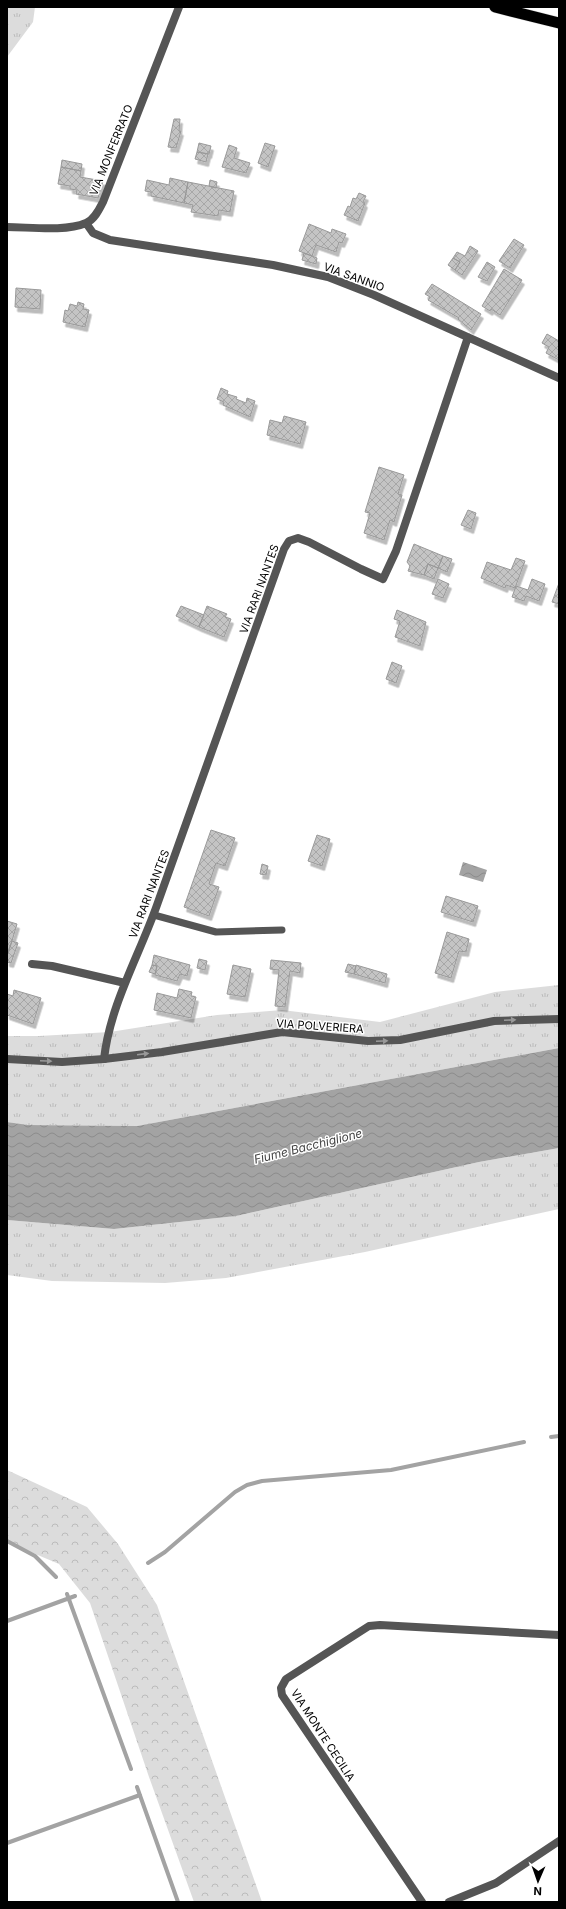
<svg xmlns="http://www.w3.org/2000/svg" width="566" height="1909" font-family="Inter,sans-serif">
<style>
.grass{fill:url(#grass-tufts)}
.forest{fill:url(#forest-crowns)}
.water{fill:url(#water-waves)}
.lines{fill:none;stroke-linecap:round;stroke-linejoin:round}
.stream{stroke:#a3a3a3;stroke-width:4}
.building{fill:url(#building-cross-hatch);stroke:#999;filter:url(#shadow)}
.trunk-casing{stroke:#dbdbdb;stroke-width:12}
.service{stroke:#555;stroke-width:7}
.minor{stroke:#555;stroke-width:8}
.tertiary{stroke:#555;stroke-width:8}
.trunk{stroke:#000;stroke-width:11}
.oneway{fill:#999}
.labels{text-anchor:middle;dominant-baseline:central;stroke-width:3;stroke-linejoin:round;paint-order:stroke}
.street-label{font-size:11px;fill:#000;stroke:#fff}
.water-label{font-size:12px;font-style:italic;fill:#444;stroke:#fff}
</style>
<defs>
<pattern id="grass-tufts" width="24" height="20" patternUnits="userSpaceOnUse"><rect width="24" height="20" fill="#dcdcdc"/><path d="M3 7l-1-3M5 7V3M7 7l1-3M15 17l-1-3M17 17v-4M19 17l1-3" fill="none" stroke="#bbb"/></pattern>
<pattern id="forest-crowns" width="20" height="18" patternUnits="userSpaceOnUse"><rect width="20" height="18" fill="#dcdcdc"/><path d="M2 6a3 3 0 1 1 6 0M12 15a3 3 0 1 1 6 0" fill="none" stroke="#bbb"/></pattern>
<pattern id="water-waves" width="16" height="10" patternUnits="userSpaceOnUse"><rect width="16" height="10" fill="#a3a3a3"/><path d="M0 5q4-4 8 0t8 0" fill="none" stroke="#8b8b8b"/></pattern>
<pattern id="building-cross-hatch" width="8" height="8" patternUnits="userSpaceOnUse"><rect width="8" height="8" fill="#c4c4c4"/><path d="M0 0l8 8M0 8l8-8" fill="none" stroke="#a7a7a7"/></pattern>
<filter id="shadow"><feDropShadow dx="2.5" dy="4.5" stdDeviation="0" flood-color="#0004"/></filter>
</defs>
<rect width="100%" height="100%" fill="#fff"/>
<!-- grass -->
<path class="grass" d="M7,7H35L33,22L7,57Z
M559,985V1048L137,1126L28,1125L7,1122V1036H39L110,1032L217,1015L282,1010L380,1022L495,992Z
M559,1148V1209L365,1252L226,1278L165,1283L52,1281L7,1275V1220L114,1229L236,1216L479,1162Z"/>
<!-- forest -->
<path class="forest" d="M7,1470L87,1507L118,1544L157,1605L262,1902H194L149,1777L90,1603L59,1564L7,1542Z"/>
<!-- water -->
<path class="water" d="M463,862L487,870L483,882L459,875Z
M559,1048V1148L479,1162L236,1216L114,1229L7,1220V1122L28,1125L137,1126Z"/>
<g class="lines">
<!-- stream -->
<path class="stream" d="M551,1437L559,1436
M7,1541L35,1556L56,1577
M148,1563L165,1552L235,1492L247,1485L262,1481L391,1470L524,1442
M67,1594L131,1769
M7,1621L75,1596
M137,1787L178,1902
M7,1843L140,1795"/>
</g>
<!-- building -->
<path class="building" d="M174,119H180L179,131H181L176,148L168,147Z
M199,143L211,146L209,154L197,152Z
M265,143L275,146L268,167L258,163Z
M229,145L237,148L234,158L250,163L246,173L222,167Z
M197,152L208,154L206,162L195,159Z
M62,160L82,164L81,171L61,167Z
M61,167L81,171L80,177L103,181L98,198L76,194L77,190L70,189V186L58,184Z
M170,178L188,182L184,203L151,196V192L145,191L147,180L169,185Z
M210,180L217,182L216,188L209,186Z
M188,182L234,191L230,212L219,210L218,216L191,212L193,205L184,203Z
M359,193L366,196L363,202L365,203L358,221L344,215L348,206L350,207L353,198L356,199Z
M309,224L331,233L332,229L346,234L342,243L339,242L336,252L316,245L312,256L299,251Z
M514,239L524,245L510,268L499,261Z
M470,246L478,251L462,275L455,270L460,262L453,258L457,252L465,256Z
M304,253L317,258L316,264L302,260Z
M453,258L460,262L455,270L448,265Z
M487,262L495,267L487,281L478,277Z
M504,269L522,280L500,315L491,309L490,311L482,306Z
M432,284L481,314L471,330L458,319L459,318L428,300L430,297L425,294Z
M16,288L41,290L40,309L15,307Z
M78,302L84,304L83,309L89,310L85,327L63,322L65,310L68,311L70,304L77,306Z
M547,334L559,341V360L546,353L549,347L542,343Z
M221,388L228,391L227,394L237,397L236,399L246,403L247,398L255,401L250,417L223,405L224,402L217,399Z
M284,416L306,422L300,444L267,435L270,420L282,423Z
M379,467L404,475L398,494L402,495L394,522L390,520L384,540L364,533L370,513L365,512Z
M468,510L476,513L471,529L461,525Z
M414,544L443,556L438,568L428,564L424,575L408,571L410,566L407,562Z
M443,556L452,559L447,572L438,568Z
M516,558L525,561L515,588L506,585L505,588L481,578L487,562L511,570Z
M428,564L438,568L434,579L424,575Z
M438,579L449,584L443,598L432,594Z
M532,579L545,584L539,601L526,596L524,601L512,597L516,586L528,590Z
M559,583V604L552,602Z
M181,606L204,615L199,627L176,616Z
M207,606L227,614L225,617L231,619L224,637L199,627Z
M397,610L426,622L420,646L395,637L400,621L394,619Z
M392,662L402,666L396,683L386,679Z
M211,830L235,838L225,866L216,863L209,884L219,887L209,916L184,907Z
M317,835L330,839L322,866L308,861Z
M262,864L268,866L266,875L260,874Z
M446,896L478,906L473,922L441,912Z
M7,921L17,924L8,954H7Z
M447,932L469,939L466,952L459,951L451,978L435,973Z
M12,941L18,943L11,963L7,962V954Z
M154,955L190,965L187,976L180,974L177,981L155,975L157,966L152,965Z
M199,959L207,961L205,970L197,968Z
M271,960L301,963L300,973L290,971L285,1007L275,1006L279,970L270,969Z
M348,964L356,966L354,974L345,972Z
M152,965L157,966L155,974L149,972Z
M233,965L251,969L245,997L227,994Z
M356,965L387,974L385,983L354,974Z
M179,989L192,992L191,996L196,997L191,1018L154,1010L157,993L177,998Z
M14,990L41,998L33,1024L7,1015V994L13,996Z"/>
<g class="lines">
<!-- trunk casing -->
<g class="trunk-casing">
<path id="trunk" d="M495,7L559,23"/>
</g>
<!-- service -->
<path class="service" d="M154,915L216,932L282,930"/>
<!-- minor -->
<path class="minor" d="M86,223L93,233L110,240L273,265L328,277L374,295L559,378
M7,227C29,227 65,232 86,223C94,220 99,210 103,202L179,7
M32,964L52,966L125,983
M104,1059C110,1005 139,956 157,905C199,786 242,668 284,549L289,541L298,538L309,542L361,569L383,579L396,551L468,337
M422,1902L282,1695L281,1688L286,1679L369,1626L380,1625L559,1635
M449,1902L496,1883L559,1841"/>
<!-- tertiary -->
<path class="tertiary" d="M7,1059L62,1062L104,1059L162,1052L282,1032L368,1041L400,1040L494,1021L559,1019"/>
<!-- trunk -->
<use href="#trunk" class="trunk"/>
</g>
<!-- one-way arrows -->
<defs><path id="oneway-solid" d="M-6-.8H1V-3.2L6.5 0L1 3.2V.8H-6Z"/></defs>
<g class="oneway">
<use href="#oneway-solid" transform="translate(510 1020) rotate(-3)"/>
<use href="#oneway-solid" transform="translate(382 1041) rotate(-2)"/>
<use href="#oneway-solid" transform="translate(143 1054) rotate(-7)"/>
<use href="#oneway-solid" transform="translate(46 1061) rotate(2)"/>
</g>
<g class="labels">
<!-- street labels -->
<g class="street-label">
<text transform="translate(111 150) rotate(-68)">VIA MONFERRATO</text>
<text transform="translate(354 277) rotate(20)">VIA SANNIO</text>
<text transform="translate(259 589) rotate(-70)">VIA RARI NANTES</text>
<text transform="translate(149 894) rotate(-69)">VIA RARI NANTES</text>
<text transform="translate(320 1026) rotate(4)">VIA POLVERIERA</text>
<text transform="translate(323 1735) rotate(57)">VIA MONTE CECILIA</text>
</g>
<!-- water labels -->
<g class="water-label">
<text transform="translate(308 1146) rotate(-14)">Fiume Bacchiglione</text>
</g>
</g>
<!-- border -->
<rect width="566" height="1909" fill="none" stroke="#000000" stroke-width="16"/>
<!-- north arrow -->
<g transform="translate(538 1881) rotate(182)" stroke="#ffffff" stroke-width="3" paint-order="stroke">
<path d="M0-3L7 15L0 10L-7 15Z" fill="#000000"/>
<text y="-6" font-size="11" font-weight="bold" text-anchor="middle" fill="#000000">N</text>
</g>
</svg>
